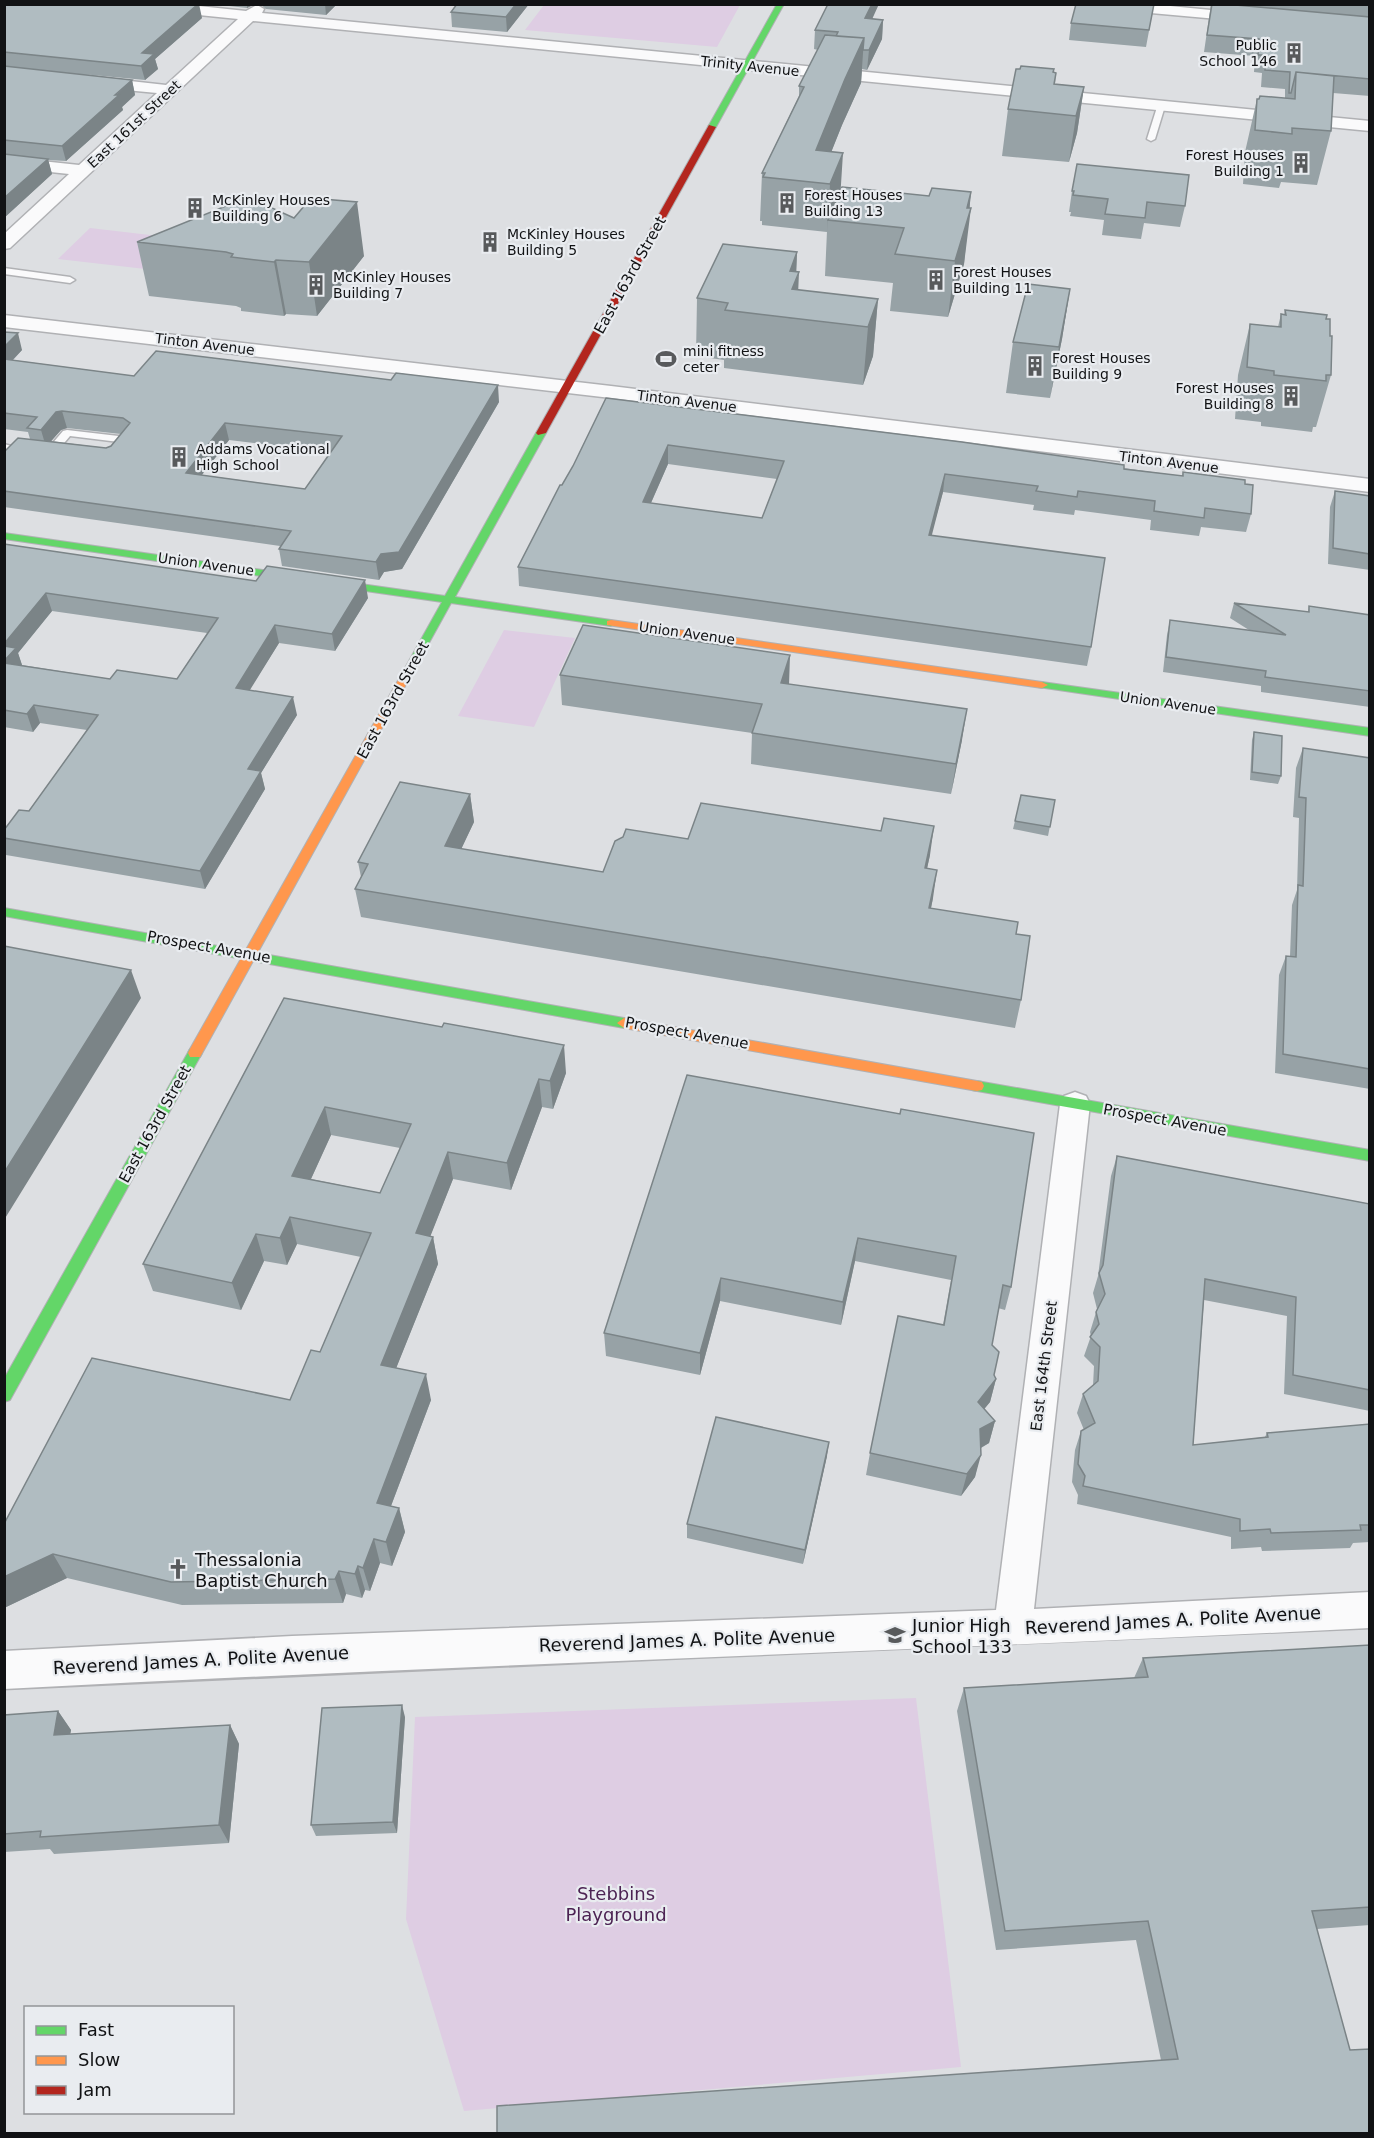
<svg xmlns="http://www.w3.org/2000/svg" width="1374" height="2138" font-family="'DejaVu Sans',sans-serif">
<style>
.green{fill:#decde3}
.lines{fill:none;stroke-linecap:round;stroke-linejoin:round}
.lane-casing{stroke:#b0b1b4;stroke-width:3}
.street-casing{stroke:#b0b1b4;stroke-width:3}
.fast-casing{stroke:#b0b1b4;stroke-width:2}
.slow-casing{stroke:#b0b1b4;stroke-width:2}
.jam-casing{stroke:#b0b1b4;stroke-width:2}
.lane{fill:#fafafb;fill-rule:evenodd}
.street{fill:#fafafb;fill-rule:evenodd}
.fast{fill:#63d668;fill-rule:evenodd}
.slow{fill:#ff974d;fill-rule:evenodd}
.jam{fill:#b3261e;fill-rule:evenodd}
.wall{fill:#97a2a6;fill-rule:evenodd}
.shaded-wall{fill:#7b8487}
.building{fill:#b0bcc1;stroke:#7b8487;stroke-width:1.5;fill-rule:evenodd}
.labels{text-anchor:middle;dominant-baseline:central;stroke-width:4.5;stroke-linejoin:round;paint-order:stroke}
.far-poi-label{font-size:14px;fill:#111214;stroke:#e9ecf0;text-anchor:start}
.far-street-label{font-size:14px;fill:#111214;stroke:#e9ecf0}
.street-label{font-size:15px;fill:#111214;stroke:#e9ecf0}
.near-poi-label{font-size:18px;fill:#111214;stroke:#e9ecf0;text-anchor:start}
.near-street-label{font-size:18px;fill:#111214;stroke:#e9ecf0}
.near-park-label{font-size:18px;fill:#4c2353;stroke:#e9ecf0}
</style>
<rect width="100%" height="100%" fill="#dddfe2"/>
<!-- green -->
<path class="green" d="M544,5V4L740,5L717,47L525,30Z
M90,228L193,240L163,271L58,259Z
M504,630L575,638L534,727L458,716Z
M916,1698L961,2067L464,2111L406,1919L415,1717Z"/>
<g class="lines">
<!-- lane casing -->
<g class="lane-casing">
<path id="lane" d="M1158,104L1165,106L1155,139L1151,141L1147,139Z
M4,268L70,277L75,280L70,283L4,274Z
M67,430L127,437L132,440L125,449L121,450L116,447L119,442L70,436L54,455H46V451L63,431Z
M4,444L22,449L4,466V456L9,451L4,450Z"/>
</g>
<!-- street casing -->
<g class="street-casing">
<path id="street" d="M123,4H180L246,11L257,5L264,9L262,13L1370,121V131L253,21L10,248L4,249V234L69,174L4,167V157L79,165L157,93L94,87L88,85L86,82L88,79L94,77L166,85L238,19L130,8Z
M1088,4H1150L1251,14L1258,18L1251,22L1095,8Z
M4,315L611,386L1370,479V492L611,398L4,327Z
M1075,1092L1086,1096L1090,1104L1034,1609L1370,1592V1628C915,1651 459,1665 4,1689V1651L292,1636L996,1610L1060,1104L1064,1096Z"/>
</g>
<!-- fast casing -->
<g class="fast-casing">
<path id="fast" d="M777,4H784L716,127L709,129L708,127Z
M541,430L546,433L455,597L611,620L616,623L611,626L451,603L414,670L409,673L404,670L442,602L4,539V533L445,596L536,433Z
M1042,682L1370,728V736L1038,687V683Z
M4,908L624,1018L631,1023L624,1028L4,916Z
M195,1048L202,1053L10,1400L4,1402V1379L190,1049Z
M977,1081L1370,1150V1161L977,1091L972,1090L970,1086L972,1082Z"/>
</g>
<!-- slow casing -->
<g class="slow-casing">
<path id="slow" d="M611,620L1042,682L1048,685L1042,688L607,625V621Z
M409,667L414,670L200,1057H190L188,1053L190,1049L404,670Z
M624,1018L977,1081L982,1082L984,1086L982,1090L977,1091L624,1028L617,1023Z"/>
</g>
<!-- jam casing -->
<g class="jam-casing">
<path id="jam" d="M709,125L716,127L546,433L538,435L536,433Z"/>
</g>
<!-- lane -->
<use href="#lane" class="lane"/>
<!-- street -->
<use href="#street" class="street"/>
<!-- fast -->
<use href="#fast" class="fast"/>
<!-- slow -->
<use href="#slow" class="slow"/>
<!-- jam -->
<use href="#jam" class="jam"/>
</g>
<!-- wall -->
<path class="wall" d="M4,4L202,18L155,59L158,69L145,80L82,74L132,80L135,95L122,107L123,110L66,161L48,160L52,174L4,218Z
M211,4H255L247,8Z
M260,4H337L326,15L266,9Z
M529,4L507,32L452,27L451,12Z
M1154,4L1146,47L1069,40L1071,23Z
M1211,4H1370V96L1333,93L1331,131L1317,185L1281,182L1279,188L1243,184L1245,152L1257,99H1259L1260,96L1285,98V89L1261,87L1262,73L1254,72L1255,56L1204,52Z
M872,19L883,20L882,39L867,70L862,69L861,83L842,125L831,152L841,190L929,196L971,192L964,264L948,317L890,311L893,283L825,276L827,231V232L762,225V221H760L762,173L799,96V86L818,50L814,49L815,30Z
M1053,72L1056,73L1055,84L1084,87L1077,133L1069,162L1002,156L1008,109Z
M1072,191L1185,206L1180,227L1144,223L1141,239L1102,235L1104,220L1070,216L1071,212H1069Z
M137,242L364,256L317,316L286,314L284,316L241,311V308L236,306L149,296Z
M797,252L796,271L798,290L878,299L873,356L863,385L724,368V360L696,356L697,298Z
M1070,289L1062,339L1050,398L1006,393L1013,342Z
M1285,310L1331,375L1316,427H1313L1312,432L1261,426V422L1235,419L1238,375L1250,324L1278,327L1281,314L1284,315Z
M4,332L22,350L13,360L134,376L499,402L402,569L384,572L379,580L282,566L279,549L280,546L4,507V452L30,439L28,432L4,429ZM67,428L121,434L111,446L106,448L51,441L61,430ZM229,440L331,452L305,489L202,475Z
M606,398L1182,476L1183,472L1245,484L1251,514L1246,532L1201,527L1199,536L1150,530L1151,520L1075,510L1074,515L1033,510L1034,505L943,492L931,535L1091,647L1087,666L519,586L518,567L573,466ZM668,464L777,479L762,518L651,503Z
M1335,491L1370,496V570L1328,564L1330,507Z
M4,544L368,598L335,651L279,643L249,690L297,715L261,773L265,789L205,889L6,855L4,852V830L29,811L87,730L40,723L33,732L4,727ZM52,611L207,633L177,679H110L22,665L18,653Z
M1234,603L1308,612L1309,606L1370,615V707L1261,692V686L1163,672L1167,635L1170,620L1249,630L1230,618Z
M560,675L789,684L962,740L951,794L751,764L752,733L562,705Z
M1254,732L1281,776L1278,784L1250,780L1252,740Z
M1303,748L1370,758V1089L1275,1073L1279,975L1286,956H1290L1292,905L1297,890L1299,818L1293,817L1296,768Z
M470,794L474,822L461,849L603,872L688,839L930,855L927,868L933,898L931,908L1016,934L1021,1000L1015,1028L361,917L355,889L361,877L358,862Z
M1055,800L1048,836L1013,829L1015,821Z
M284,998L566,1073L553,1109L542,1107L511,1190L453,1179L430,1236L433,1237L438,1264L396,1368L431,1400L391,1506L399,1508L405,1532L392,1566L380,1563L370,1591L365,1590L362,1598L346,1594L343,1603L182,1605L67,1578L4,1608V1524L290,1400L320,1352L361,1257L297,1244L287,1265L264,1261L241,1310L153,1291L143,1264ZM331,1135L400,1148L380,1193L311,1179Z
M687,1075L1011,1287L1005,1310L998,1308L992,1345L994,1375L996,1379L990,1402L984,1409L995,1421L989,1443L981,1448L975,1477L961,1496L866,1475L870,1453L943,1325L951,1280L855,1261L841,1325L720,1301L700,1375L606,1356L604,1333Z
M1117,1156L1370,1204V1411L1284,1394L1287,1316L1204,1300L1193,1445L1265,1437L1267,1433L1370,1424V1542L1353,1543L1350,1548L1262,1551L1261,1547L1231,1549V1537L1077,1504L1078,1495L1072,1482L1075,1450L1081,1431L1084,1430L1077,1413L1083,1394L1093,1386L1094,1366L1084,1356L1091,1336L1090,1332L1097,1309L1093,1293L1098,1276L1111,1176Z
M827,1456L803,1564L687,1538V1524Z
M1370,1645V1925L1317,1929L1350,2050L1161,2060L1136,1940L996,1950L957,1711L964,1688L1134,1678L1143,1658Z
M58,1711L71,1730L70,1734L230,1725L239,1744L229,1843L54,1854L50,1849L4,1852V1715Z
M405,1717L397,1833L316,1836L311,1825Z"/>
<!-- shaded-wall -->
<path class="shaded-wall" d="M198,4H199L202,18L155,59L158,69L145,80L141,66L142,53Z
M247,4H255L247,8Z
M325,4H337L326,15Z
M516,4H529L507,32L506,17Z
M872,4H879L864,37L865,18Z
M883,20L882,39L867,70L869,50Z
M864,38L861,83L842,125L819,183L816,150L845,79Z
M132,80L135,95L122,107L123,110L66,161L62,146Z
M1084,87L1077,133L1069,162L1076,116Z
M843,153L840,200L828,220L827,232L830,184Z
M48,159L52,174L4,218V198Z
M971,192L969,214L971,208L964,264L948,317L955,261L967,208Z
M357,202L364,256L317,316L309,262Z
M797,252L796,280L799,272L797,319L788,318L790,271Z
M276,260L286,314L284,316L274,262Z
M1070,289L1062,339L1050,398L1059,347Z
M878,299L873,356L863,385L868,327Z
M18,333L22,350L4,369V347Z
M498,385L499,402L402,569L384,572L379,580L376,562Z
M62,411L67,428L61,430L46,447L41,430L56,412Z
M225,423L229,440L190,490L186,473Z
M668,445V464L643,521V502Z
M945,474L943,492L927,554L929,535Z
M365,580L368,598L335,651L332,634Z
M46,593L52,611L18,653L22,665H4V644Z
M275,625L279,643L240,706L236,688Z
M790,655L789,685L781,683Z
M293,697L297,715L261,773L265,789L205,889L200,871L248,769Z
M34,705L40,723L33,732L27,714Z
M967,709L962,740L951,794L956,764Z
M470,794L474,822L449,875L445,846Z
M934,826L930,855L921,896L925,868Z
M937,870L933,898L925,937L929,908Z
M131,970L141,998L4,1220V1173Z
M564,1045L566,1073L553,1109L550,1081Z
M539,1079L542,1107L511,1190L507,1163Z
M325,1107L331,1135L300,1203L292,1176Z
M448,1152L453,1179L421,1260L416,1233Z
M290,1217L297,1244L287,1265L280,1238Z
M256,1234L264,1261L241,1310L232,1283Z
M433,1237L438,1264L387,1391L381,1365Z
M858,1238L855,1261L841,1325L843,1302Z
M721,1278L720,1301L700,1375V1353Z
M426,1374L431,1400L383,1527L377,1503Z
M996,1379L990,1402L972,1424L978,1402Z
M995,1421L989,1443L975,1451L980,1429Z
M829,1442L827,1456L803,1564L805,1550Z
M981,1455L975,1477L961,1496L967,1474Z
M399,1508L405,1532L392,1566L386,1542Z
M374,1539L380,1563L370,1591L363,1568Z
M53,1554L67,1578L4,1608V1577Z
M358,1566L365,1590L362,1598L355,1574Z
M339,1571L346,1594L343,1603L335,1579Z
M402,1705L405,1717L397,1833L393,1822Z
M58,1711L71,1730L67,1754L54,1735Z
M230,1725L239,1744L229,1843L219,1825Z"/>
<!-- building -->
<path class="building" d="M4,4H198L142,53L154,54L141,66L4,52Z
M457,4H516L506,17L451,12Z
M828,4H872L865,18L883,20L869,50H863L864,38L836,36L838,32L815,30Z
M1076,4H1154L1149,30L1071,23Z
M1212,4H1224L1370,17V79L1296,72L1291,93H1289L1290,72L1265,70L1266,55H1258L1259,39L1207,35Z
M825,35L864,38L845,79L816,150L843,153L830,184L763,177L765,173H762L804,87L799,86Z
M4,66L132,80L115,95H119L62,146L4,140Z
M1021,66L1054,69L1053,72L1056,73L1054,84L1084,87L1076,116L1008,109L1016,69H1020Z
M1296,72L1334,76L1331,131L1292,128V134L1255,130L1257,99H1259L1260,96L1295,99Z
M4,154L48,159L4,198Z
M1077,164L1189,175L1185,206L1147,202L1145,218L1105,214L1108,199L1073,195L1074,191H1072Z
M842,187L929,196L932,188L971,192L967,208H971L955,261L895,254L904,228L828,220Z
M248,197L294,218L311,198L357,202L309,262L276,260L274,262L231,257L233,254L226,252L137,242Z
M723,244L797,252L790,271L799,272L792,289L878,299L868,327L725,310L728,303L697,298Z
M1028,284L1070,289L1059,347L1013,342Z
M1285,310L1327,315L1326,319H1330V336H1332L1331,375H1326V381L1274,375V371L1247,367L1250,324L1281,327V314L1286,315Z
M4,332L18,333L4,347Z
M156,351L391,380L396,373L498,385L399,552L381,554L376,562L279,549L291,531L4,491V452L18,438L106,448L111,446L130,423L123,418L62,411L56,412L41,430L27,428L37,417L4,413V359L134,376ZM225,423L342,436L305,489L186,473Z
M606,398L962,442L1124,465V469L1183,476V472L1245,480V484L1253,485L1251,514L1205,508L1204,518L1154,511L1155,501L1078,491L1077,497L1036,491L1038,486L945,474L929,535L1105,558L1091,647L518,567L560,485H562L573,466ZM668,445L784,461L762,518L643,502Z
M1335,491L1370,496V554L1333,548Z
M4,544L256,581L267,566L365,580L332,634L275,625L236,688L293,697L248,769L261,771L200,871L4,838V830L19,810L29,811L98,715L34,705L27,714L4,710V663L110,679L117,670L177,679L218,618L46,593L4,644Z
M1234,603L1309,612V606L1370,615V691L1265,677L1266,671L1166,657L1170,620L1286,635Z
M583,625L790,655L781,683L967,709L956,764L752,733L762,704L560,675Z
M4,646L16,648L4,661Z
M1254,732L1282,736L1281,776L1252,772Z
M1303,748L1370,758V1069L1283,1054L1286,956L1296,957L1298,885L1303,886L1306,798L1299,797Z
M400,782L470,794L445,846L603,872L615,841L623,837L626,829L688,839L701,803L881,831L884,818L934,826L925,868L937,870L929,908L1018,922L1016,934L1030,936L1021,1000L355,889L368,864L358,862Z
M1021,795L1055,800L1050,827L1015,821Z
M4,946L131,970L4,1173Z
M284,998L442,1027L444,1023L564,1045L550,1081L539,1079L507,1163L448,1152L416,1233L433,1237L381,1365L426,1374L377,1503L399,1508L386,1542L374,1539L363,1568L358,1566L355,1574L339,1571L335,1579L171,1582L53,1554L4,1577V1524L92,1358L290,1400L311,1350L320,1352L371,1233L290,1217L280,1238L256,1234L232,1283L143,1264ZM325,1107L411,1124L380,1193L292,1176Z
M687,1075L900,1114L901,1109L1034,1133L1011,1287L1003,1285L992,1345L999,1352L994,1375L996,1379L978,1402L995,1421L980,1429L981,1455L967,1474L870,1453L898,1316L944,1325L956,1256L858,1238L843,1302L721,1278L700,1353L604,1333Z
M1117,1156L1370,1204V1390L1293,1375L1296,1297L1205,1279L1193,1445L1268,1437L1267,1433L1370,1424V1525H1360L1361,1530L1271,1533L1270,1529L1240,1531V1519L1083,1486L1085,1476L1078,1464L1081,1431L1095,1423L1083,1394L1098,1381L1100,1347L1090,1337L1099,1324L1096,1312L1105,1294L1099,1273L1103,1265Z
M716,1417L829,1442L805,1550L687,1524Z
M1370,1645V1907L1312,1911L1350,2050L1370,2049V2133H497V2106L1178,2059L1148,1921L1005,1931L964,1688L1148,1677L1143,1658Z
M402,1705L393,1822L311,1825L322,1708Z
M58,1711L54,1735L230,1725L219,1825L40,1837L41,1831L4,1834V1715Z"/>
<!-- icons -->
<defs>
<g id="building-bare" transform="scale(1.62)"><path d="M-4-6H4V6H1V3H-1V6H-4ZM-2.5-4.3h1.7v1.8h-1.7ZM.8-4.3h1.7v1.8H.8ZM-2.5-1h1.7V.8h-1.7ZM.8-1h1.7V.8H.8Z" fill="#585a5c" stroke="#e9ecf0" stroke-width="2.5" paint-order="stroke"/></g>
<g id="stadium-bare" transform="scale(1.62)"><path d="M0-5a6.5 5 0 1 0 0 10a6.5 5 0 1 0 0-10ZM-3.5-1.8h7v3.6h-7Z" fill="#585a5c" stroke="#e9ecf0" stroke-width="2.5" paint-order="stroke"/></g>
<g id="church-bare" transform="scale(1.62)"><path d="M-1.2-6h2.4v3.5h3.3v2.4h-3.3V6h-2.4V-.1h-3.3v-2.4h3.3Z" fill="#585a5c" stroke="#e9ecf0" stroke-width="2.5" paint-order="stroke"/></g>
<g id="school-bare" transform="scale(1.62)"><path d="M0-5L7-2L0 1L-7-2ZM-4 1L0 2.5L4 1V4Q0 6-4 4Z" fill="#585a5c" stroke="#e9ecf0" stroke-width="2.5" paint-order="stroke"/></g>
</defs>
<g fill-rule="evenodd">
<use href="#building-bare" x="1294" y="53"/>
<use href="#building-bare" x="1301" y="163"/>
<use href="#building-bare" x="787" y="203"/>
<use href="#building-bare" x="195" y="208"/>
<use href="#building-bare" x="490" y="242"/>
<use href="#building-bare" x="936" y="280"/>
<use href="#building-bare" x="316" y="285"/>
<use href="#stadium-bare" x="666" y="359"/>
<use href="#building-bare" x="1035" y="366"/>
<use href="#building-bare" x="1291" y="396"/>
<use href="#building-bare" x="179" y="457"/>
<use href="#church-bare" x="178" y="1569"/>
<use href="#school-bare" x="895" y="1635"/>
</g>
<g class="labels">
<!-- far-poi labels -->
<g class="far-poi-label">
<text x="1277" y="45" text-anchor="end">Public<tspan x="1277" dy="16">School 146</tspan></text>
<text x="1284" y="155" text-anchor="end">Forest Houses<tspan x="1284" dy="16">Building 1</tspan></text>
<text x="804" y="195">Forest Houses<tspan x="804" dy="16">Building 13</tspan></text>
<text x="212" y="200">McKinley Houses<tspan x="212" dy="16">Building 6</tspan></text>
<text x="507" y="234">McKinley Houses<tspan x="507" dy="16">Building 5</tspan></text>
<text x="953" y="272">Forest Houses<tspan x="953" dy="16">Building 11</tspan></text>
<text x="333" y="277">McKinley Houses<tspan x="333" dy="16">Building 7</tspan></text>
<text x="683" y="351">mini fitness<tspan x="683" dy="16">ceter</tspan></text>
<text x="1052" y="358">Forest Houses<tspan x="1052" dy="16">Building 9</tspan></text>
<text x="1274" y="388" text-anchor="end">Forest Houses<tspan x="1274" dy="16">Building 8</tspan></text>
<text x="196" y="449">Addams Vocational<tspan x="196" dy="16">High School</tspan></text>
</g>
<!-- far-street labels -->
<g class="far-street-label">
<text transform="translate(750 66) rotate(6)">Trinity Avenue</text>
<text transform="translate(134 124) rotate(-43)">East 161st Street</text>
<text transform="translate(205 344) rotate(7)">Tinton Avenue</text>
<text transform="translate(687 401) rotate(7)">Tinton Avenue</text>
<text transform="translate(1169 462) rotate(7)">Tinton Avenue</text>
<text transform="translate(206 564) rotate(8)">Union Avenue</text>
<text transform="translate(687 633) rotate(8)">Union Avenue</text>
<text transform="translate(1168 703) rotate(8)">Union Avenue</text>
</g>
<!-- street labels -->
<g class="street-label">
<text transform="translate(630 275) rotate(-61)">East 163rd Street</text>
<text transform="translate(393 700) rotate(-61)">East 163rd Street</text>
<text transform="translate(209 947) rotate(10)">Prospect Avenue</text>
<text transform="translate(687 1033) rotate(10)">Prospect Avenue</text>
<text transform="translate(1165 1120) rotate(10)">Prospect Avenue</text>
<text transform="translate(155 1124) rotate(-61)">East 163rd Street</text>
<text transform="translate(1044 1366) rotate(-83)">East 164th Street</text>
</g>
<!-- near-poi labels -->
<g class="near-poi-label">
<text x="195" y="1559">Thessalonia<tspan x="195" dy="21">Baptist Church</tspan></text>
<text x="912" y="1625">Junior High<tspan x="912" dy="21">School 133</tspan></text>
</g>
<!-- near-street labels -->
<g class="near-street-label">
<text transform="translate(1173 1620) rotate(-3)">Reverend James A. Polite Avenue</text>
<text transform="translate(687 1640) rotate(-2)">Reverend James A. Polite Avenue</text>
<text transform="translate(201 1660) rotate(-3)">Reverend James A. Polite Avenue</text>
</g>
<!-- near-park labels -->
<g class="near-park-label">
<text x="616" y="1893">Stebbins<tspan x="616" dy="21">Playground</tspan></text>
</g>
</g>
<!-- border -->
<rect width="1374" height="2138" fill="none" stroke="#111214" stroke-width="12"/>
<!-- legend -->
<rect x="24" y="2006" width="210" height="108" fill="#e9ecf0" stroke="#939598" stroke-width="1.5"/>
<rect x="36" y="2026" width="30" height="9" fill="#63d668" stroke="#939598" stroke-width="1.5"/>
<text x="78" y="2036" font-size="18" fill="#111214">Fast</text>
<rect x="36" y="2056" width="30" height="9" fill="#ff974d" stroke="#939598" stroke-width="1.5"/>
<text x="78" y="2066" font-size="18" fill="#111214">Slow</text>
<rect x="36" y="2086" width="30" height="9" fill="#b3261e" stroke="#939598" stroke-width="1.5"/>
<text x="78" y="2096" font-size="18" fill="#111214">Jam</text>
</svg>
